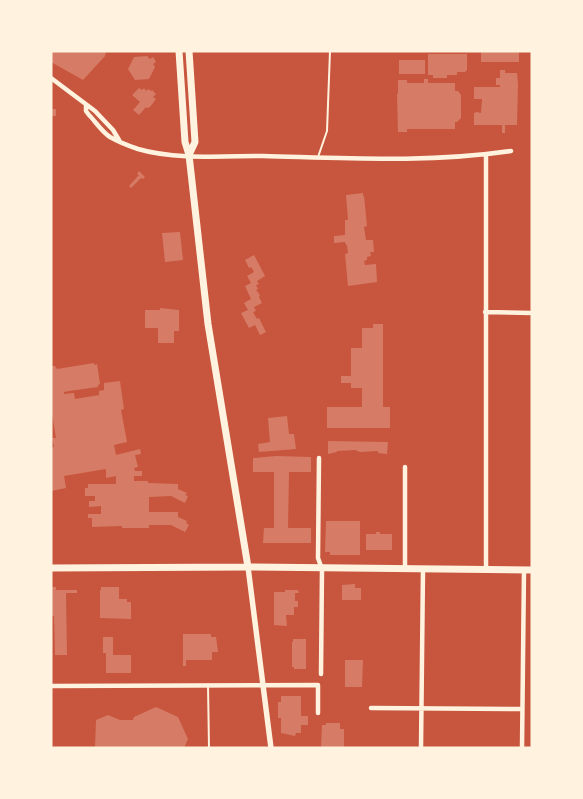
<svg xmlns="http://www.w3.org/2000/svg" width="583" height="799" font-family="Raleway,sans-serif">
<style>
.building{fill:#d67c66}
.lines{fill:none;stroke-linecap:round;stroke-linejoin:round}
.service{stroke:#fff3e0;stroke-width:2}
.minor{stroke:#fff3e0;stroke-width:4.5}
.secondary{stroke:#fff3e0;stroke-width:5.5}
.primary{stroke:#fff3e0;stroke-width:7}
</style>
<rect width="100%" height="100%" fill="#c8553d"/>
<!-- building -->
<path class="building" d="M51,51H106L105,56L83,80L51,62Z
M481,51H519V62H481Z
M428,54H467V70L465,72H457V75H447V78H433V75H428Z
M147,56L150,59L153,57L156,62L153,64L155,67L149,79L135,80L128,69L134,57Z
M399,60H425V74H399Z
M500,70H505V73H517L518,84L517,125H505V133H502V125H474V113L477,112L481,113L482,99H474V87H500V85H496V78H500Z
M424,79H428V83H455V91H458L461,95V118L457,122H455V129H407V132H398L397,94H398V80H407V83H424Z
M139,88L142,90L144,88L146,91L148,89L151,91L152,90L156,94L153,97L156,99L150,107L147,108L146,107L139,115L133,110L140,102L132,95Z
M51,109H56V116H51Z
M139,171L145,177L143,179L141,178L131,188L129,186L139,175L137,174Z
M363,193V196H364L367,226L364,227L366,240H373L374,252H370L371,256L367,257V260L364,261L365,265L376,264L377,282L348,286L345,254L348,253L347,245H346L345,242L334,243V236L345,235V220H348L346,195Z
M180,232L183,260L165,262L162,233Z
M254,255L265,276L257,281L259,284L256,285L258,289L256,290L260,295L259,297L262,303L254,307L256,311L253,312L257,319L259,318L266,332L260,335L255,325L249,328L241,313L248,310L244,303L251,299L245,286L251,283L247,276L254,272L251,267L249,268L245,260Z
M160,308L179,310V331H174V343H158V328H145V310H160Z
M373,324H383V407H390V428H327V407H362V388H351V383H341V376H351V348H362V328H373Z
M94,363V365L97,364L100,384L98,385V387L69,391L64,392V394L74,393L75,399L99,395V391L104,390V383L120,381L124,409L121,410L127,442L114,445L116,455L140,449L141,454L135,455L138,467L134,468L135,471H142V476H134V481H148V483L178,484V489L187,493L185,495L188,496L185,503L171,496L149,497V512H178V517L187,521L186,523L189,525L185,532L171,525H149V528H122V526L92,527V518H88V514H101V506L89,507V501H95V496H85V488H88V484H116V476L106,478V469L64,476L66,488L51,491V448L54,447L52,438H56L51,408V366H55L57,369Z
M287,416L289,434H294L296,449L259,452L258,444L270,442L268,418Z
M328,441L388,442L387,454L378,453V451L360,452L355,450L337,451V452L328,454Z
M276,456L311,457V472H289L288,528H311V543H263L264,528H274V472H253V458Z
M326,521H360V555H330V552H325Z
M376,532H380V534H392V550H366V534H376Z
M355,584V588H361V600H342V585Z
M51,587H56V590H77V593H66L67,655H55L54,616H51Z
M101,587H119V599H127V602H131V619L100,618V590H101Z
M285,590H298L299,593H295V601H298V607H294V615H286L287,626L274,625V592H285Z
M183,634H211V637H216L218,652H212V660H186V666H183Z
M103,637H113V655H131V673H106V653H103Z
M293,639H306V669H294V667H292V642H293Z
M345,660H363L362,687H345Z
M281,696H301V716H308V725H301V733H296L295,736L281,733V718H278V702H281Z
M156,707L178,717L188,739L184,748H95L96,720L108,715L120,720H133L134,717Z
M326,723H340V729H344V748H321L322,725H326Z"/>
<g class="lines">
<!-- service -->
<path class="service" d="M318,157L327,131L330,51
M208,685L209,748"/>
<!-- minor -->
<path class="minor" d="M51,78L95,111L113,130L119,140
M86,106V111L89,115C95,121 102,132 110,137C117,141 129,146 138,149C175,160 224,156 263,156C345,158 429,163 511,151
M486,154V569
M485,312L532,313
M319,458L318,558L322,569L321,674
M405,467V569
M51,686L318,685V713
M371,708L522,709
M421,748L423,569
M522,748L524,570"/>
<!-- secondary -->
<path class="secondary" d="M248,567L271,748"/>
<!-- primary -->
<path class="primary" d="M179,51L185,142L189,155L208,324L248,567
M189,155L195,142L189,51
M51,568L248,567L532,570"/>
</g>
<!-- border -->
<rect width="583" height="799" fill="none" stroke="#fff3e0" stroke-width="105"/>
</svg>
